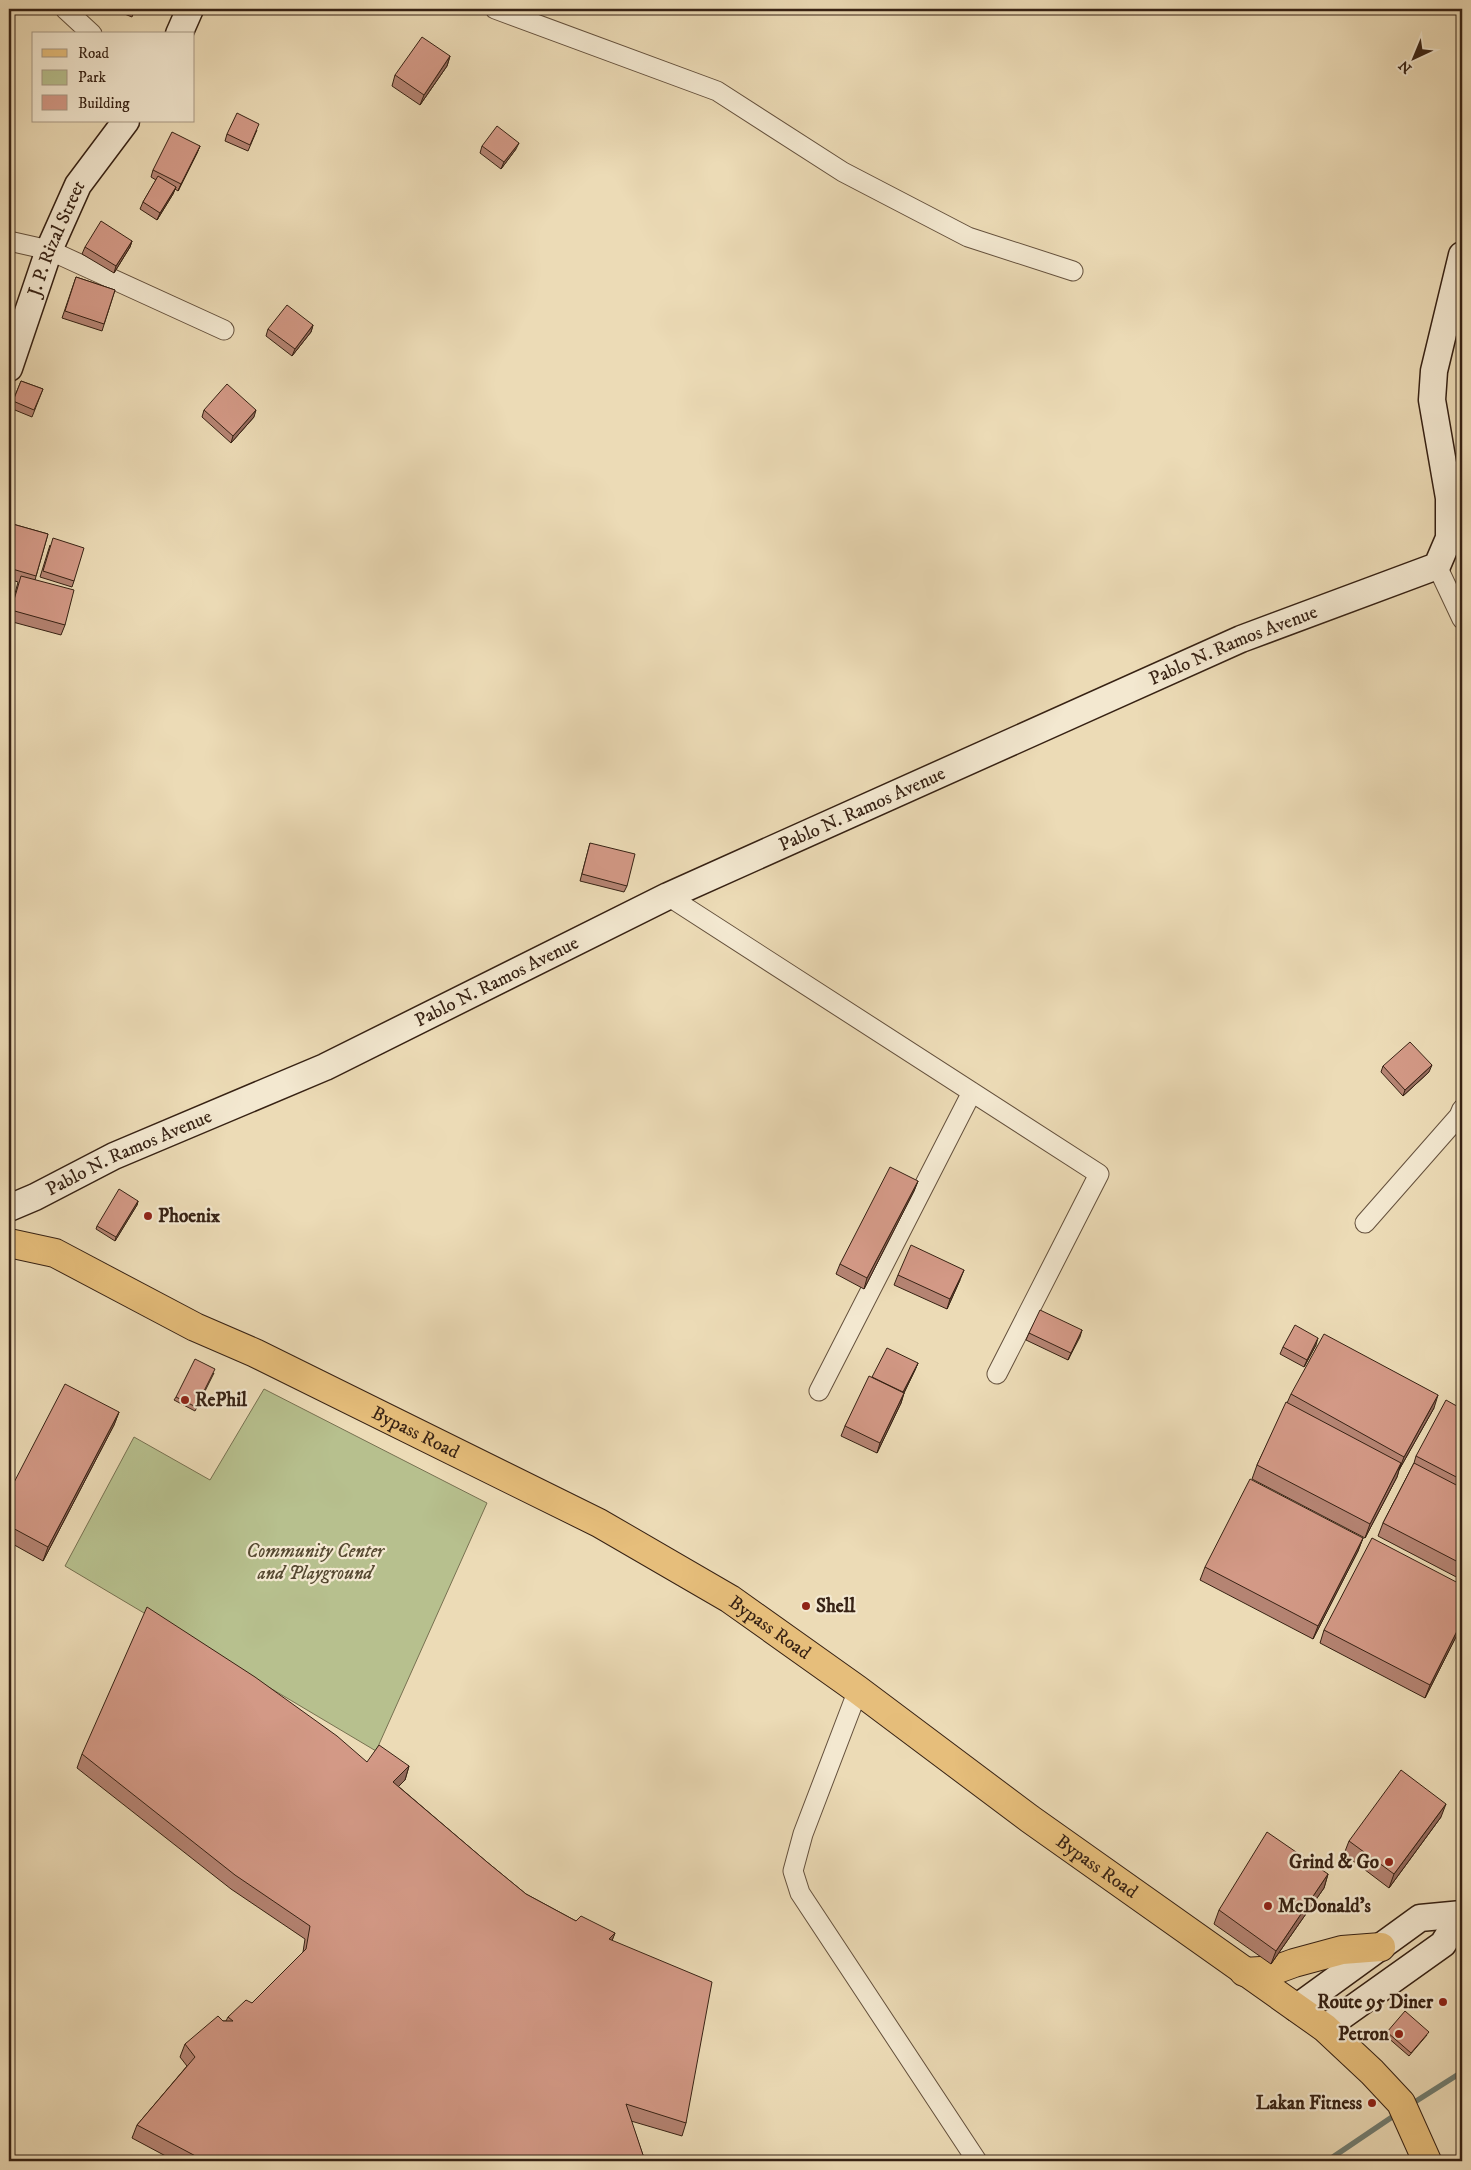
<svg xmlns="http://www.w3.org/2000/svg" width="1471" height="2170" font-family="'IM FELL DW Pica',serif">
<style>
.green{fill:#b7c08e;stroke:#777151}
.lines{fill:none;stroke-linecap:round;stroke-linejoin:round}
.stream{stroke:#727e72;stroke-width:5.5}
.street-casing{stroke:#64503c;stroke-width:21}
.secondary-casing{stroke:#372214;stroke-width:29}
.primary-casing{stroke:#372214;stroke-width:30}
.street{stroke:#f3e8d0;stroke-width:19}
.secondary{stroke:#f3e8d0;stroke-width:26}
.primary{stroke:#e6be7b;stroke-width:28}
.wall{fill:#b58473;stroke:#372214}
.shaded-wall{fill:#946b5e;stroke:#372214}
.building{fill:#d39986;stroke:#372214}
.poi-dot{fill:#8f2418;stroke:#f3e8d0;stroke-width:2}
.labels{text-anchor:middle;dominant-baseline:central;stroke-width:4.5;stroke-linejoin:round;paint-order:stroke}
.street-label{font-size:19px;fill:#372214;stroke:#f3e8d0}
.poi-label{font-size:19px;font-weight:bold;fill:#372214;stroke:#f3e8d0;text-anchor:start}
.park-label{font-size:19px;font-style:italic;fill:#574a32;stroke:#f3e8d0}
</style>
<rect width="100%" height="100%" fill="#ecdbb6"/>
<filter id="stains"><feTurbulence type="fractalNoise" baseFrequency=".004" numOctaves="4"/><feColorMatrix values="0 0 0 0 .2 0 0 0 0 .09 0 0 0 0 .02 0 0 0 .5 -.17"/></filter>
<radialGradient id="worn" r=".72"><stop offset=".6" stop-color="#630" stop-opacity="0"/><stop offset="1" stop-color="#630" stop-opacity=".3"/></radialGradient>
<!-- green -->
<path class="green" d="M264,1389L487,1503L376,1751L65,1566L134,1437L210,1480Z"/>
<g class="lines">
<!-- stream -->
<path class="stream" d="M1410,2105L1462,2072
M1327,2161L1398,2113"/>
<!-- street casing -->
<g class="street-casing">
<path id="street" d="M65,9L92,34
M495,9L717,91L843,172L968,237L1073,271
M9,241L49,250L224,330
M1437,566L1462,619
M668,896L1099,1174L997,1374
M1365,1223L1459,1116L1462,1109
M819,1391L972,1092
M858,1690L803,1834L793,1871L800,1893L977,2161"/>
</g>
<!-- secondary casing -->
<g class="secondary-casing">
<g id="secondary">
<path d="M179,34L190,9"/>
<path id="s1" d="M9,368L49,250L78,185L126,121"/>
<path id="s2" d="M9,1208L35,1197L114,1156L325,1067L668,896L1241,639L1437,566L1449,538V498L1432,400L1434,371L1462,255"/>
<path d="M1296,2008L1420,1918L1462,1914"/>
<path d="M1325,2028L1443,1944L1461,1915"/>
</g>
</g>
<!-- primary casing -->
<g class="primary-casing">
<g id="primary">
<path id="s3" d="M9,1243L55,1253L195,1327L255,1353L599,1523L730,1599L858,1690L1030,1819L1325,2028L1372,2072L1401,2103L1427,2161"/>
<path d="M1244,1972L1275,1970L1294,1963L1342,1950L1381,1947"/>
</g>
</g>
<!-- street -->
<use href="#street" class="street"/>
<!-- secondary -->
<use href="#secondary" class="secondary"/>
<!-- primary -->
<use href="#primary" class="primary"/>
</g>
<!-- wall -->
<path class="wall" d="M112,9H135L132,17Z
M450,56L447,66L420,105L392,86L395,75Z
M257,130L248,151L225,141L227,134Z
M200,146L197,153L178,191L175,189L173,194L157,220L140,209L143,202L156,180L151,177L153,170Z
M482,146L516,149L501,169L480,153Z
M132,241L130,247L114,273L82,254L85,247Z
M76,277L115,290L102,331L62,318Z
M313,325L311,332L292,356L266,336L268,329Z
M21,381L43,389L32,417L10,408Z
M204,410L254,417L231,443L202,417Z
M9,523L48,534L35,580L65,625L61,635L9,621V616L18,582L9,579Z
M50,545L74,581L72,587L40,577Z
M590,843L627,886L624,892L580,881Z
M1383,1066L1429,1072L1403,1096L1381,1072Z
M918,1181L914,1191L864,1289L836,1274L840,1264Z
M138,1201L137,1205L115,1241L96,1229L97,1226Z
M898,1275L960,1280L947,1309L894,1285Z
M1082,1330L1068,1360L1026,1340L1029,1333Z
M1316,1345L1304,1367L1280,1354L1283,1347Z
M918,1363L915,1370L904,1393L901,1403L877,1453L841,1436L845,1426L872,1377Z
M214,1373L195,1411L174,1400L176,1397Z
M1291,1394L1434,1408L1399,1470L1397,1477L1365,1538L1252,1479L1257,1465L1287,1403Z
M1462,1409V1580L1378,1536L1383,1523L1414,1463L1416,1456Z
M119,1412L114,1425L43,1561L9,1542V1492Z
M1363,1538L1358,1551L1313,1639L1200,1580L1205,1567Z
M1462,1625L1425,1698L1320,1643L1324,1630Z
M82,1754L367,1762L409,1766L405,1780L398,1786L487,1862L526,1894L576,1921L615,1933L612,1940L686,2123L682,2136L631,2121L645,2161H175L132,2138L137,2125L187,2066L180,2057L185,2044L223,2021H226L228,2017L252,2003L303,1952L305,1939L231,1889L77,1768Z
M1441,1817L1389,1888L1344,1854L1349,1841Z
M1328,1874L1324,1888L1271,1964L1214,1924L1219,1910Z
M1387,2032L1427,2035L1409,2056L1386,2036Z"/>
<!-- shaded-wall -->
<path class="shaded-wall" d="M450,56L447,66L420,105L424,95Z
M519,143L516,149L501,169L504,162Z
M200,146L197,153L178,191L181,184Z
M176,187L173,194L157,220L160,213Z
M132,241L130,247L114,273L116,266Z
M313,325L311,332L292,356L295,349Z
M256,410L254,417L231,443L233,436Z
M1432,1065L1429,1072L1403,1096L1405,1090Z
M918,1181L914,1191L864,1289L867,1278Z
M138,1201L137,1205L115,1241L116,1237Z
M964,1270L960,1280L947,1309L950,1299Z
M1082,1330L1080,1337L1068,1360L1071,1353Z
M1318,1338L1316,1345L1304,1367L1307,1360Z
M918,1363L915,1370L900,1401L902,1394Z
M904,1393L901,1403L877,1453L880,1443Z
M1438,1395L1434,1408L1399,1470L1404,1457Z
M119,1412L114,1425L43,1561L48,1547Z
M1401,1463L1397,1477L1365,1538L1370,1524Z
M1363,1538L1358,1551L1313,1639L1318,1626Z
M1462,1621V1625L1425,1698L1430,1685Z
M409,1766L405,1780L389,1796L393,1782Z
M1446,1804L1441,1817L1389,1888L1394,1874Z
M1328,1874L1324,1888L1271,1964L1276,1951Z
M615,1933L610,1946L609,1939Z"/>
<!-- building -->
<path class="building" d="M422,37L450,56L424,95L395,75Z
M237,113L259,124L250,145L227,134Z
M497,126L519,143L504,162L482,146Z
M172,132L200,146L181,184L153,170Z
M158,176L176,187L160,213L143,202Z
M101,221L132,241L116,266L85,247Z
M76,277L115,290L104,324L65,311Z
M287,305L313,325L295,349L268,329Z
M21,381L43,389L34,410L13,401Z
M227,384L256,410L233,436L204,410Z
M9,523L48,534L36,576L9,568Z
M53,538L84,548L74,581L43,571Z
M21,576L74,590L65,625L11,610Z
M590,843L635,854L627,886L582,874Z
M1410,1042L1432,1065L1405,1090L1383,1066Z
M890,1167L918,1181L867,1278L840,1264Z
M119,1189L138,1201L116,1237L97,1226Z
M911,1245L964,1270L950,1299L898,1275Z
M1040,1310L1082,1330L1071,1353L1029,1333Z
M1295,1325L1318,1338L1307,1360L1283,1347Z
M1324,1334L1438,1395L1404,1457L1291,1394Z
M887,1348L918,1363L903,1392L872,1377Z
M195,1359L215,1369L196,1407L176,1397Z
M869,1376L904,1393L880,1443L845,1426Z
M65,1384L119,1412L48,1547L9,1526V1492Z
M1446,1400L1462,1409V1480L1416,1456Z
M1286,1402L1401,1463L1370,1524L1257,1465Z
M1414,1463L1462,1488V1564L1383,1523Z
M1250,1479L1363,1538L1318,1626L1205,1567Z
M1372,1538L1462,1585V1621L1430,1685L1324,1630Z
M147,1607L255,1677L337,1736L367,1762L379,1745L409,1766L393,1782L487,1862L526,1894L576,1921L581,1916L615,1933L609,1939L712,1982L686,2123L626,2104L645,2161H205L137,2125L195,2057L185,2044L218,2016L223,2021H233L228,2017L246,2000L252,2003L306,1949L310,1926L235,1875L82,1754Z
M1401,1770L1446,1804L1394,1874L1349,1841Z
M1267,1832L1328,1874L1276,1951L1219,1910Z
M1405,2011L1429,2032L1411,2053L1387,2032Z"/>
<!-- markers -->
<g class="poi-dot">
<circle cx="148" cy="1216" r="5"/>
<circle cx="185" cy="1400" r="5"/>
<circle cx="806" cy="1606" r="5"/>
<circle cx="1389" cy="1862" r="5"/>
<circle cx="1268" cy="1906" r="5"/>
<circle cx="1443" cy="2002" r="5"/>
<circle cx="1399" cy="2034" r="5"/>
<circle cx="1372" cy="2103" r="5"/>
</g>
<g class="labels">
<!-- street labels -->
<g class="street-label">
<text stroke="none"><textPath href="#s1" startOffset="138">J. P. Rizal Street</textPath></text>
<text stroke="none"><textPath href="#s2" startOffset="1348">Pablo N. Ramos Avenue</textPath></text>
<text stroke="none"><textPath href="#s2" startOffset="942">Pablo N. Ramos Avenue</textPath></text>
<text stroke="none"><textPath href="#s2" startOffset="538">Pablo N. Ramos Avenue</textPath></text>
<text stroke="none"><textPath href="#s2" startOffset="132">Pablo N. Ramos Avenue</textPath></text>
<text stroke="none"><textPath href="#s3" startOffset="450">Bypass Road</textPath></text>
<text stroke="none"><textPath href="#s3" startOffset="855">Bypass Road</textPath></text>
<text stroke="none"><textPath href="#s3" startOffset="1260">Bypass Road</textPath></text>
</g>
<!-- poi labels -->
<g class="poi-label">
<text x="158" y="1216">Phoenix</text>
<text x="195" y="1400">RePhil</text>
<text x="816" y="1606">Shell</text>
<text x="1379" y="1862" text-anchor="end">Grind &amp; Go</text>
<text x="1278" y="1906">McDonald's</text>
<text x="1433" y="2002" text-anchor="end">Route 95 Diner</text>
<text x="1389" y="2034" text-anchor="end">Petron</text>
<text x="1362" y="2103" text-anchor="end">Lakan Fitness</text>
</g>
<!-- park labels -->
<g class="park-label">
<text x="315" y="1551">Community Center<tspan x="315" dy="22">and Playground</tspan></text>
</g>
</g>
<!-- margin -->
<rect width="1471" height="2170" fill="none" stroke="#ecdbb6" stroke-width="30"/>
<rect x="10" y="10" width="1451" height="2150" fill="none" stroke="#372214" stroke-width="2.5"/>
<rect x="15" y="15" width="1441" height="2140" fill="none" stroke="#372214"/>
<!-- legend -->
<rect x="32" y="32" width="162" height="90" fill="#f3e8d0" stroke="#a89985"/>
<rect x="42" y="49" width="25" height="8" fill="#e6be7b" stroke="#a89985"/>
<text x="78" y="58" font-size="15" fill="#372214">Road</text>
<rect x="42" y="70" width="25" height="15" fill="#b7c08e" stroke="#a89985"/>
<text x="78" y="82" font-size="15" fill="#372214">Park</text>
<rect x="42" y="95" width="25" height="15" fill="#d39986" stroke="#a89985"/>
<text x="78" y="108" font-size="15" fill="#372214">Building</text>
<!-- north arrow -->
<g transform="translate(1414 58) rotate(224)" stroke="#f3e8d0" stroke-width="4" paint-order="stroke">
<path d="M0-4L9 19L0 12L-9 19Z" fill="#372214"/>
<text y="-8" font-size="14" font-weight="bold" text-anchor="middle" fill="#372214">N</text>
</g>
<rect width="100%" height="100%" filter="url(#stains)"/>
<rect width="100%" height="100%" fill="url(#worn)"/>
</svg>
